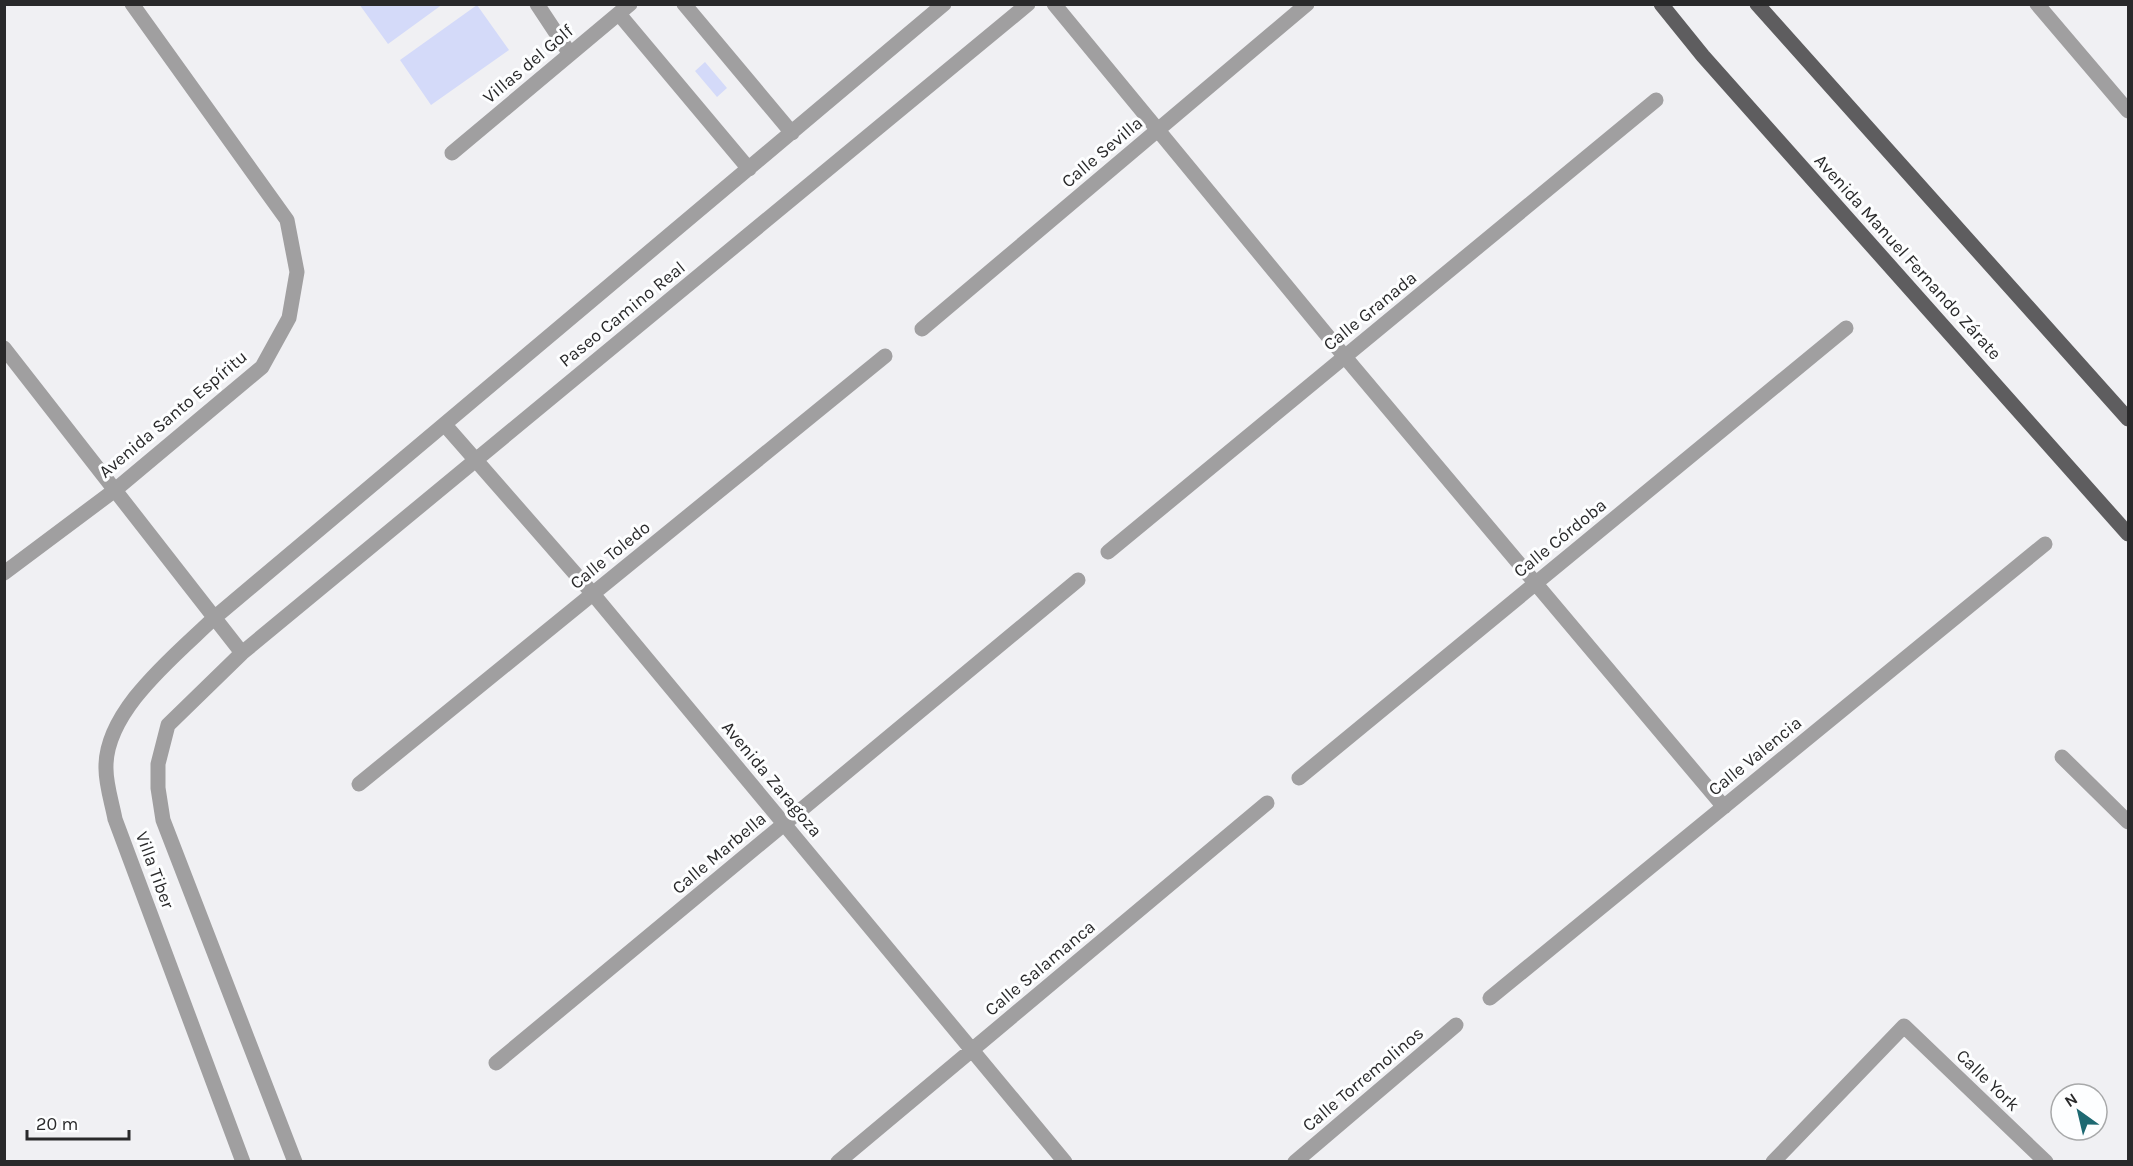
<svg xmlns="http://www.w3.org/2000/svg" width="2133" height="1166" font-family="Karla,sans-serif">
<style>
.building{fill:#d4daf9}
.lines{fill:none;stroke-linecap:round;stroke-linejoin:round}
.minor{stroke:#a09fa0;stroke-width:15}
.primary{stroke:#5e5d5f;stroke-width:15}
.labels{text-anchor:middle;dominant-baseline:central;stroke-width:6;stroke-linejoin:round;paint-order:stroke}
.street-label{font-size:18px;fill:#29292a;stroke:#fdfeff}
</style>
<rect width="100%" height="100%" fill="#f0f0f3"/>
<!-- building -->
<path class="building" d="M359,4H443L388,44Z
M477,5L509,50L431,105L400,60Z
M705,62L727,88L717,97L695,71Z"/>
<g class="lines">
<!-- minor -->
<path class="minor" d="M537,4L570,54
M684,4L792,133
M1054,4L1345,357L1724,807
M2037,4L2128,111
M619,14L749,169
M452,153L630,4
M922,329L1307,4
M4,348L242,653
M445,425L593,594L1065,1162
M1108,552L1656,100
M4,573L115,490L262,367L289,318L297,272L287,220L132,4
M2062,757L2128,822
M1299,778L1846,328
M359,784L885,356
M1490,998L2045,544
M496,1063L1078,580
M243,1162L115,819C112,803 106,785 106,769C104,711 176,655 214,618L944,4
M295,1162L163,820L158,788V764L168,725L242,653L1028,4
M838,1162L1267,803
M1295,1162L1456,1025
M1773,1162L1904,1026L2046,1162"/>
<!-- primary -->
<path class="primary" d="M1661,4L1703,56L2128,534
M1757,4L2128,419"/>
</g>
<g class="labels">
<!-- street labels -->
<g class="street-label">
<text transform="translate(528 64) rotate(-40)">Villas del Golf</text>
<text transform="translate(1102 152) rotate(-40)">Calle Sevilla</text>
<text transform="translate(1908 257) rotate(48)">Avenida Manuel Fernando Zárate</text>
<text transform="translate(1370 311) rotate(-39)">Calle Granada</text>
<text transform="translate(622 314) rotate(-39)">Paseo Camino Real</text>
<text transform="translate(173 414) rotate(-40)">Avenida Santo Espíritu</text>
<text transform="translate(1560 538) rotate(-39)">Calle Córdoba</text>
<text transform="translate(610 555) rotate(-39)">Calle Toledo</text>
<text transform="translate(1755 756) rotate(-39)">Calle Valencia</text>
<text transform="translate(772 779) rotate(50)">Avenida Zaragoza</text>
<text transform="translate(719 853) rotate(-40)">Calle Marbella</text>
<text transform="translate(155 870) rotate(70)">Villa Tiber</text>
<text transform="translate(1040 968) rotate(-40)">Calle Salamanca</text>
<text transform="translate(1363 1079) rotate(-40)">Calle Torremolinos</text>
<text transform="translate(1988 1080) rotate(44)">Calle York</text>
</g>
</g>
<!-- border -->
<rect width="2133" height="1166" fill="none" stroke="#29292a" stroke-width="12"/>
<!-- north arrow -->
<g transform="translate(2079 1112) rotate(326)"><circle r="28" fill="#fdfeff" stroke="#a8a9aa" stroke-width="1.5"/>
<path d="M0-4.5L10 22L0 15L-10 22Z" fill="#1e6972"/>
<text y="-9" font-size="16" font-weight="bold" text-anchor="middle" fill="#29292a">N</text>
</g>
<!-- scale -->
<path d="M27 1130v9h102v-9" fill="none" stroke="#29292a" stroke-width="3"/>
<text x="36" y="1130" font-size="18" fill="#29292a" stroke="#fdfeff" stroke-width="4.5" paint-order="stroke">20 m</text>
</svg>
